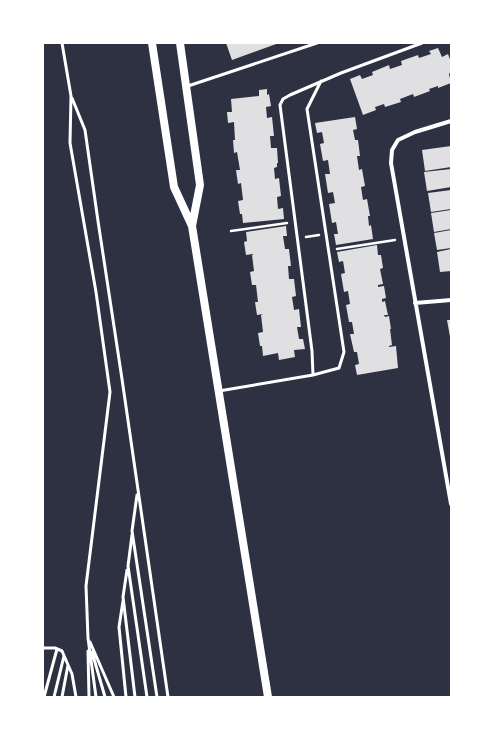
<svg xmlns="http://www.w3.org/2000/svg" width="494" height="740" font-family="Jost,sans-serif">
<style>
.building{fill:#e0e0e3}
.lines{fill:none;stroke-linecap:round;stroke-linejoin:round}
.path{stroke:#fff;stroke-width:2.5}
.service{stroke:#fff;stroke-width:3}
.minor{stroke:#fff;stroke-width:4}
.secondary{stroke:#fff;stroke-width:8}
</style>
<rect width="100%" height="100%" fill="#2d3142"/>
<!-- building -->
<path class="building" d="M226,43H279L232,60Z
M438,48L442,57L448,54L451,62V71L449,74L451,83L438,88V86L429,89L430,91L414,97L413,94L400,99L401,102L385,107L384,104L375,107L376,110L363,115L350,79L360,75L362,79L373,75L372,72L389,65L390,69L402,65L401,61L418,55L419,58L431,54L429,51Z
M267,89V95L269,94L271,106L266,107L267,118L272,117L274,136H270L271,148H277L278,163H277V167L274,168L275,179L279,178L281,196L277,197L278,209L283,208L284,219L243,223L242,214H240L238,201L243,200L241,183L238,184L236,170H240L237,152L234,153L233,140H235L234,122L228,123L227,112H232L231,99L259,96V90Z
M355,117L357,129L353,130L355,140H358L360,156H357L359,170L362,169L365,186L361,187L363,200L367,199L370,216H368L369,226L371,225L373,239L336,245L334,234H338L336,222L332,223L329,204L335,203L333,192L328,193L325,174H330L328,160L323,161L320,144L324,143L322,132L317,133L315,123Z
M451,146V167L425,171L422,150Z
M451,169V187L427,191L424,172Z
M451,190V209L431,212L428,193Z
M451,210V229L434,232L431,213Z
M286,226L287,236H283L285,249H289L291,266H288L289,279H294L296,296L292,297L294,310L299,309L301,327H297L299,339H303L305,349L294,350L295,357L279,360L278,353L263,356L262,346H260L258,333L263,332L261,315L263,314L257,315L255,302H258L256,285H258H252L250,272L254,271L252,255H253V254L246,255L244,242L247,241L246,232Z
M451,230V248L437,250L434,233Z
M377,245L378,255H381L383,268L380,269L383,284L378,285V287L384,286L386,298L382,299V302L385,301L388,315H384L385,317L389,316L391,329H390L392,345L389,346V347L396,346L398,368L357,375L355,365L359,364L357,352H354L350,334H354L352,322H349L346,305L350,304L348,291L344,292L341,274L345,273L343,261L339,262L337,252Z
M451,249V271L440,272L437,252Z
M447,320H451V337H450Z"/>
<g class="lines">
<!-- path -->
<path class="path" d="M231,231L287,223
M306,237L319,235
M337,249L395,240"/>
<!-- service -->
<path class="service" d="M62,43L71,96L70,143L96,292L110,392L86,586L88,638L96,697
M188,86L317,43
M72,98L85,130L98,221L122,379L168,697
M313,375L312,351L280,105L283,99L290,95L341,73L422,43
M219,391L313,375L339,368L344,352L307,109L321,81
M137,495L132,531L157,697
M132,535L128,566L147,697
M127,570L123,597L135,697
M123,601L119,627L126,697
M90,642L114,697
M43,648H55L62,651L72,674L76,697
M88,651L89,697
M92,652L105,697
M44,697L57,649
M54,697L64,656
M62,697L68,665"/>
<!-- minor -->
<path class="minor" d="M451,121L415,132L398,140L392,150L391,163L451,504
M415,303L451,300"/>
<!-- secondary -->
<path class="secondary" d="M152,43L174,187L192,226L268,697
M180,43L200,185L192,226"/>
</g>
<!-- border -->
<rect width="494" height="740" fill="none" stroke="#ffffff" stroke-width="88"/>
</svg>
